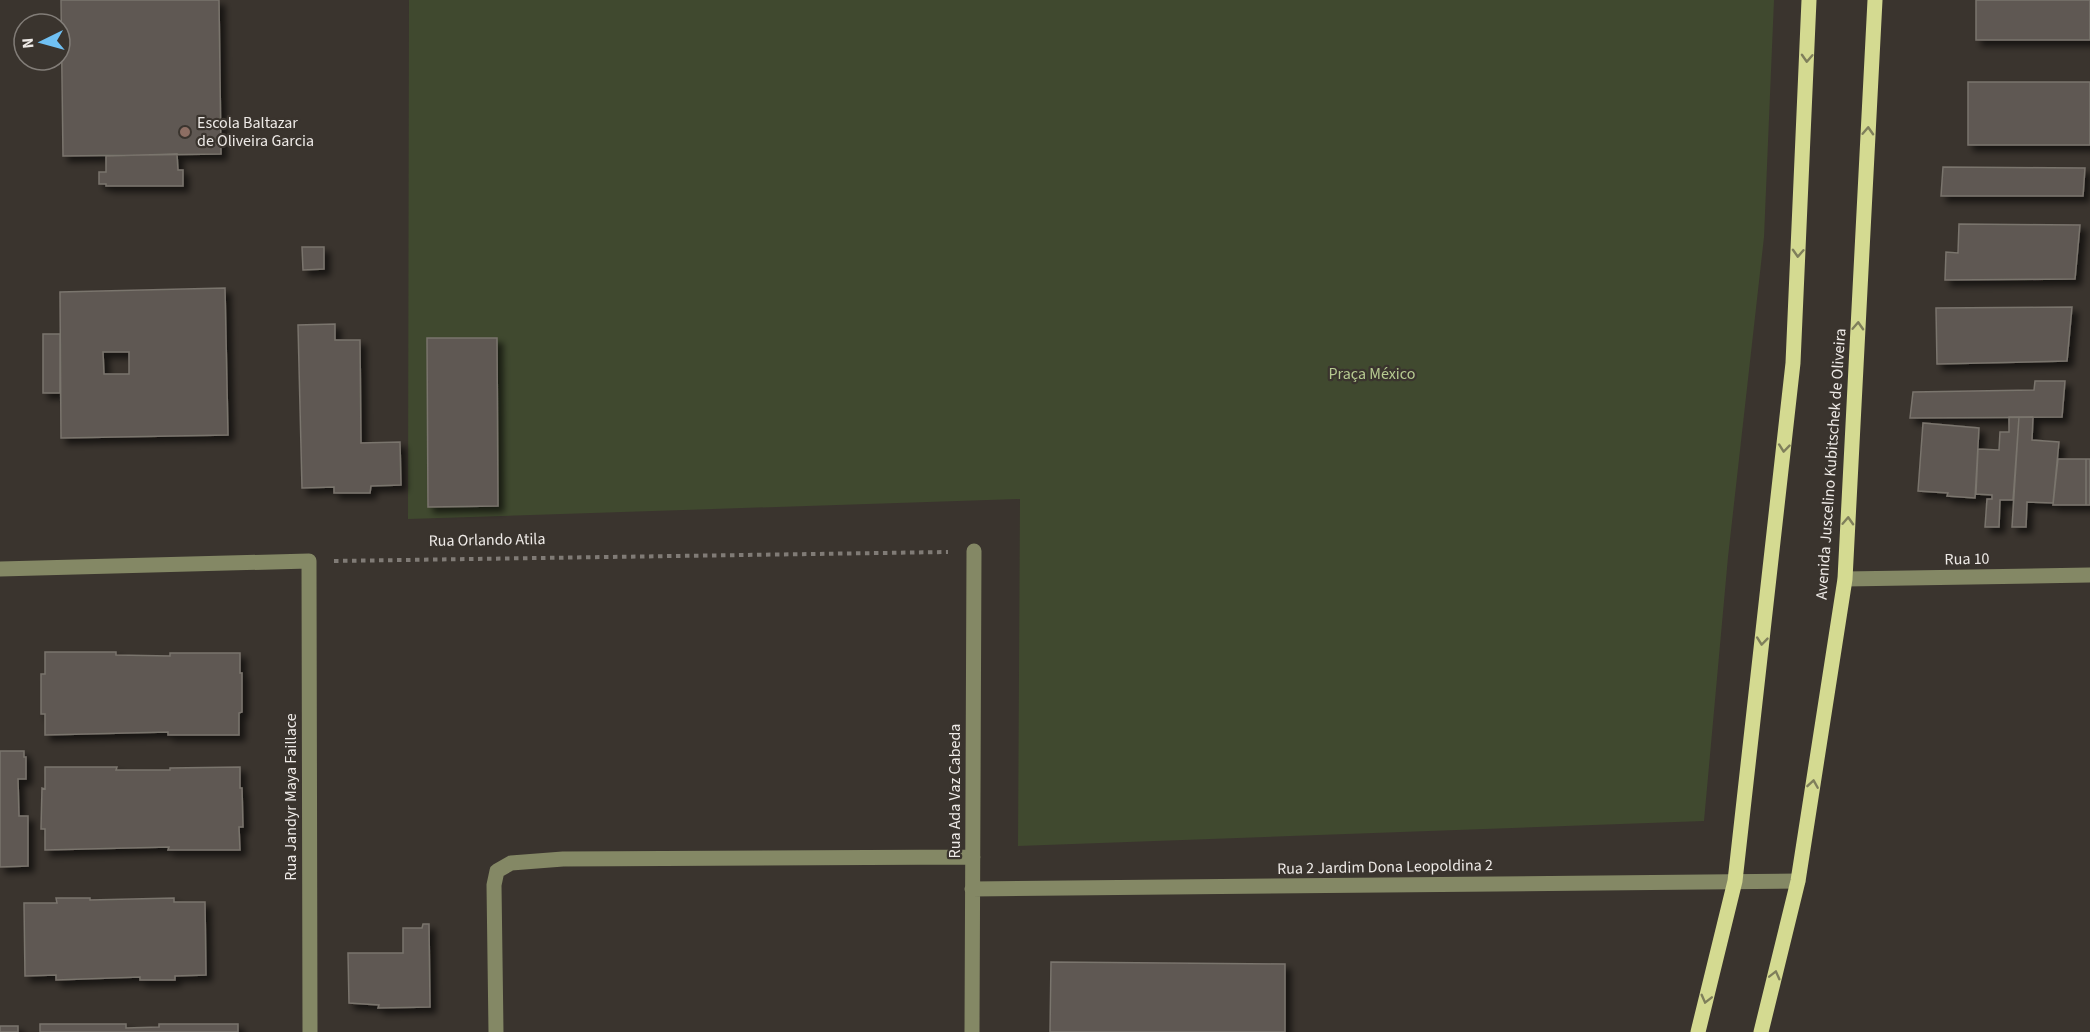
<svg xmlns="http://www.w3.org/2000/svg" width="2090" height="1032" font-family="'Source Sans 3',sans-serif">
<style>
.green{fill:#40492f}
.building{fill:#5e5852;stroke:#7a746d;stroke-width:1.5;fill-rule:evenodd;filter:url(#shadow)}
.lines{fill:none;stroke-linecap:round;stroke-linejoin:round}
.path{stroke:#807b76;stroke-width:4;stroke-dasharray:4.5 4.5;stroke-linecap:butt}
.minor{stroke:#848865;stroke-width:15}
.major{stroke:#d4da91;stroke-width:15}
.oneway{stroke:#7f7f5b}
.education-dot{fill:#8d6e63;stroke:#3a342e;stroke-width:2}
.labels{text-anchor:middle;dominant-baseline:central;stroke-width:4.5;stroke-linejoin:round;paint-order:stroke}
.poi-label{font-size:16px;fill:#eeeae7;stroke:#3a342e;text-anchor:start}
.park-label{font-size:16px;fill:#b6ca90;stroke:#3a342e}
.street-label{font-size:16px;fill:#eeeae7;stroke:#3a342e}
</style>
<defs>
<filter id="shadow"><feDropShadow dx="5.5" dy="5.5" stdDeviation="3" flood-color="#0009"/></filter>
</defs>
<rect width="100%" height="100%" fill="#3a342e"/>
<!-- green -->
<path class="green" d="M409,0H1774L1764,237L1728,557L1704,821L1018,846L1020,499L408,519Z"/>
<!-- building -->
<path class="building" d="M61,0H219L221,154L63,156Z
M1976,0H2090V40H1976Z
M1968,82H2090V145H1968Z
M177,154L178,170H183V186H106V184H99V172H106V156Z
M1943,167L2085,168L2083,196H1941Z
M1959,224L2080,225L2075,279L1945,280L1946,252L1958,253Z
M302,247H324V269L303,270Z
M225,288L228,435L61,438L60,292ZM103,352H129V374H104Z
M2072,307L2067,361L1937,364L1936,308Z
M335,324V340H360L361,443L400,442L401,485L371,486L370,493H334V487L302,488L298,325Z
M43,334H60V393H43Z
M427,338H497L498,506L428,507Z
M2035,381H2065L2062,417L1910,418L1913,392L2034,390Z
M2009,417H2019L2013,500H2000L1999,527H1985L1987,499H1992V495L1976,494L1978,449L1999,450L2000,432H2009Z
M2019,417H2033L2032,440L2059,442L2053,503L2027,502L2026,527H2012Z
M1923,423L1979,428L1975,498L1947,496L1948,493L1918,491Z
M2058,459H2086V505H2053Z
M2086,459H2090V505H2086Z
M45,652H116V655L170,656V653H240V673H242V712L239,713V735H168V732L45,735V714H41V674H45Z
M0,751H24V757H26V779H18L19,816H28V866L0,867Z
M45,767H117L116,770H170V768L240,767V788H242L243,827H239L240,850H168L169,847L45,850V829H41L42,788L45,789Z
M56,898H90V900L174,898V902H205L206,975L175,976V980H140V977L56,980V975L25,976L24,903H57Z
M423,924H429L430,1007L378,1008L379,1005L349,1003L348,953H403V928H422Z
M1051,962L1285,964V1032H1050Z
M40,1024H126V1028L159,1027V1024H238V1032H40Z
M0,1026H18V1032H0Z"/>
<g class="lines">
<!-- path -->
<path class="path" d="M334,561L948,552"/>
<!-- minor -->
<path class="minor" d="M0,569L309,561L310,1032
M1845,579L2090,575
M972,889L1798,881
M496,1032L494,885L497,871L511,863L563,859L973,857
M972,1032L974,551"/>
<!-- major -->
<path class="major" d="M1698,1032L1735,881L1793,363L1809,0
M1761,1032L1798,881L1845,579L1875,0"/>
</g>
<!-- one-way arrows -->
<defs><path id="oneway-chevron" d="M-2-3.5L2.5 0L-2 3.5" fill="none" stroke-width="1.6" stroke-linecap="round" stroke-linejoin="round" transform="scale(1.5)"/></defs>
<g class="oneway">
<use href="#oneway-chevron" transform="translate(1807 58) rotate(93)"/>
<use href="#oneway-chevron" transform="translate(1868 131) rotate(-87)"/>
<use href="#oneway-chevron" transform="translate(1798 253) rotate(93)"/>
<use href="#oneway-chevron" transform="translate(1858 326) rotate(-87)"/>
<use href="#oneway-chevron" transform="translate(1784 448) rotate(96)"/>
<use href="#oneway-chevron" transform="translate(1848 521) rotate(-87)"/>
<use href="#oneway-chevron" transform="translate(1762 641) rotate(96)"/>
<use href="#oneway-chevron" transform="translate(1813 784) rotate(-81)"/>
<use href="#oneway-chevron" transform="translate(1775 975) rotate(-76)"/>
<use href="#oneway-chevron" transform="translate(1706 999) rotate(104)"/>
</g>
<!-- markers -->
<circle class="education-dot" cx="185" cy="132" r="6"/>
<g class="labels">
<!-- poi labels -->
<g class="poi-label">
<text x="197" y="123">Escola Baltazar<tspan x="197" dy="18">de Oliveira Garcia</tspan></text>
</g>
<!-- park labels -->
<g class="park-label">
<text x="1372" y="374">Praça México</text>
</g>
<!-- street labels -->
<g class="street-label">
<text transform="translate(1831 464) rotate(-86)">Avenida Juscelino Kubitschek de Oliveira</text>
<text transform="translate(487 540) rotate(-1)">Rua Orlando Atila</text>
<text transform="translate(1967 559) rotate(-1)">Rua 10</text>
<text transform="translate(955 791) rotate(-90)">Rua Ada Vaz Cabeda</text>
<text transform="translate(291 797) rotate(-90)">Rua Jandyr Maya Faillace</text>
<text transform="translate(1385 867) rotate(-1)">Rua 2 Jardim Dona Leopoldina 2</text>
</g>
</g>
<!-- north arrow -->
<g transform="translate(42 42) rotate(265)"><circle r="28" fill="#3a342e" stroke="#827d78" stroke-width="1.5"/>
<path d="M0-4.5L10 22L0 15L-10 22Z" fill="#70c1f4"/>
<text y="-9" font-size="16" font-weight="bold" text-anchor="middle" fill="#eeeae7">N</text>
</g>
</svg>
